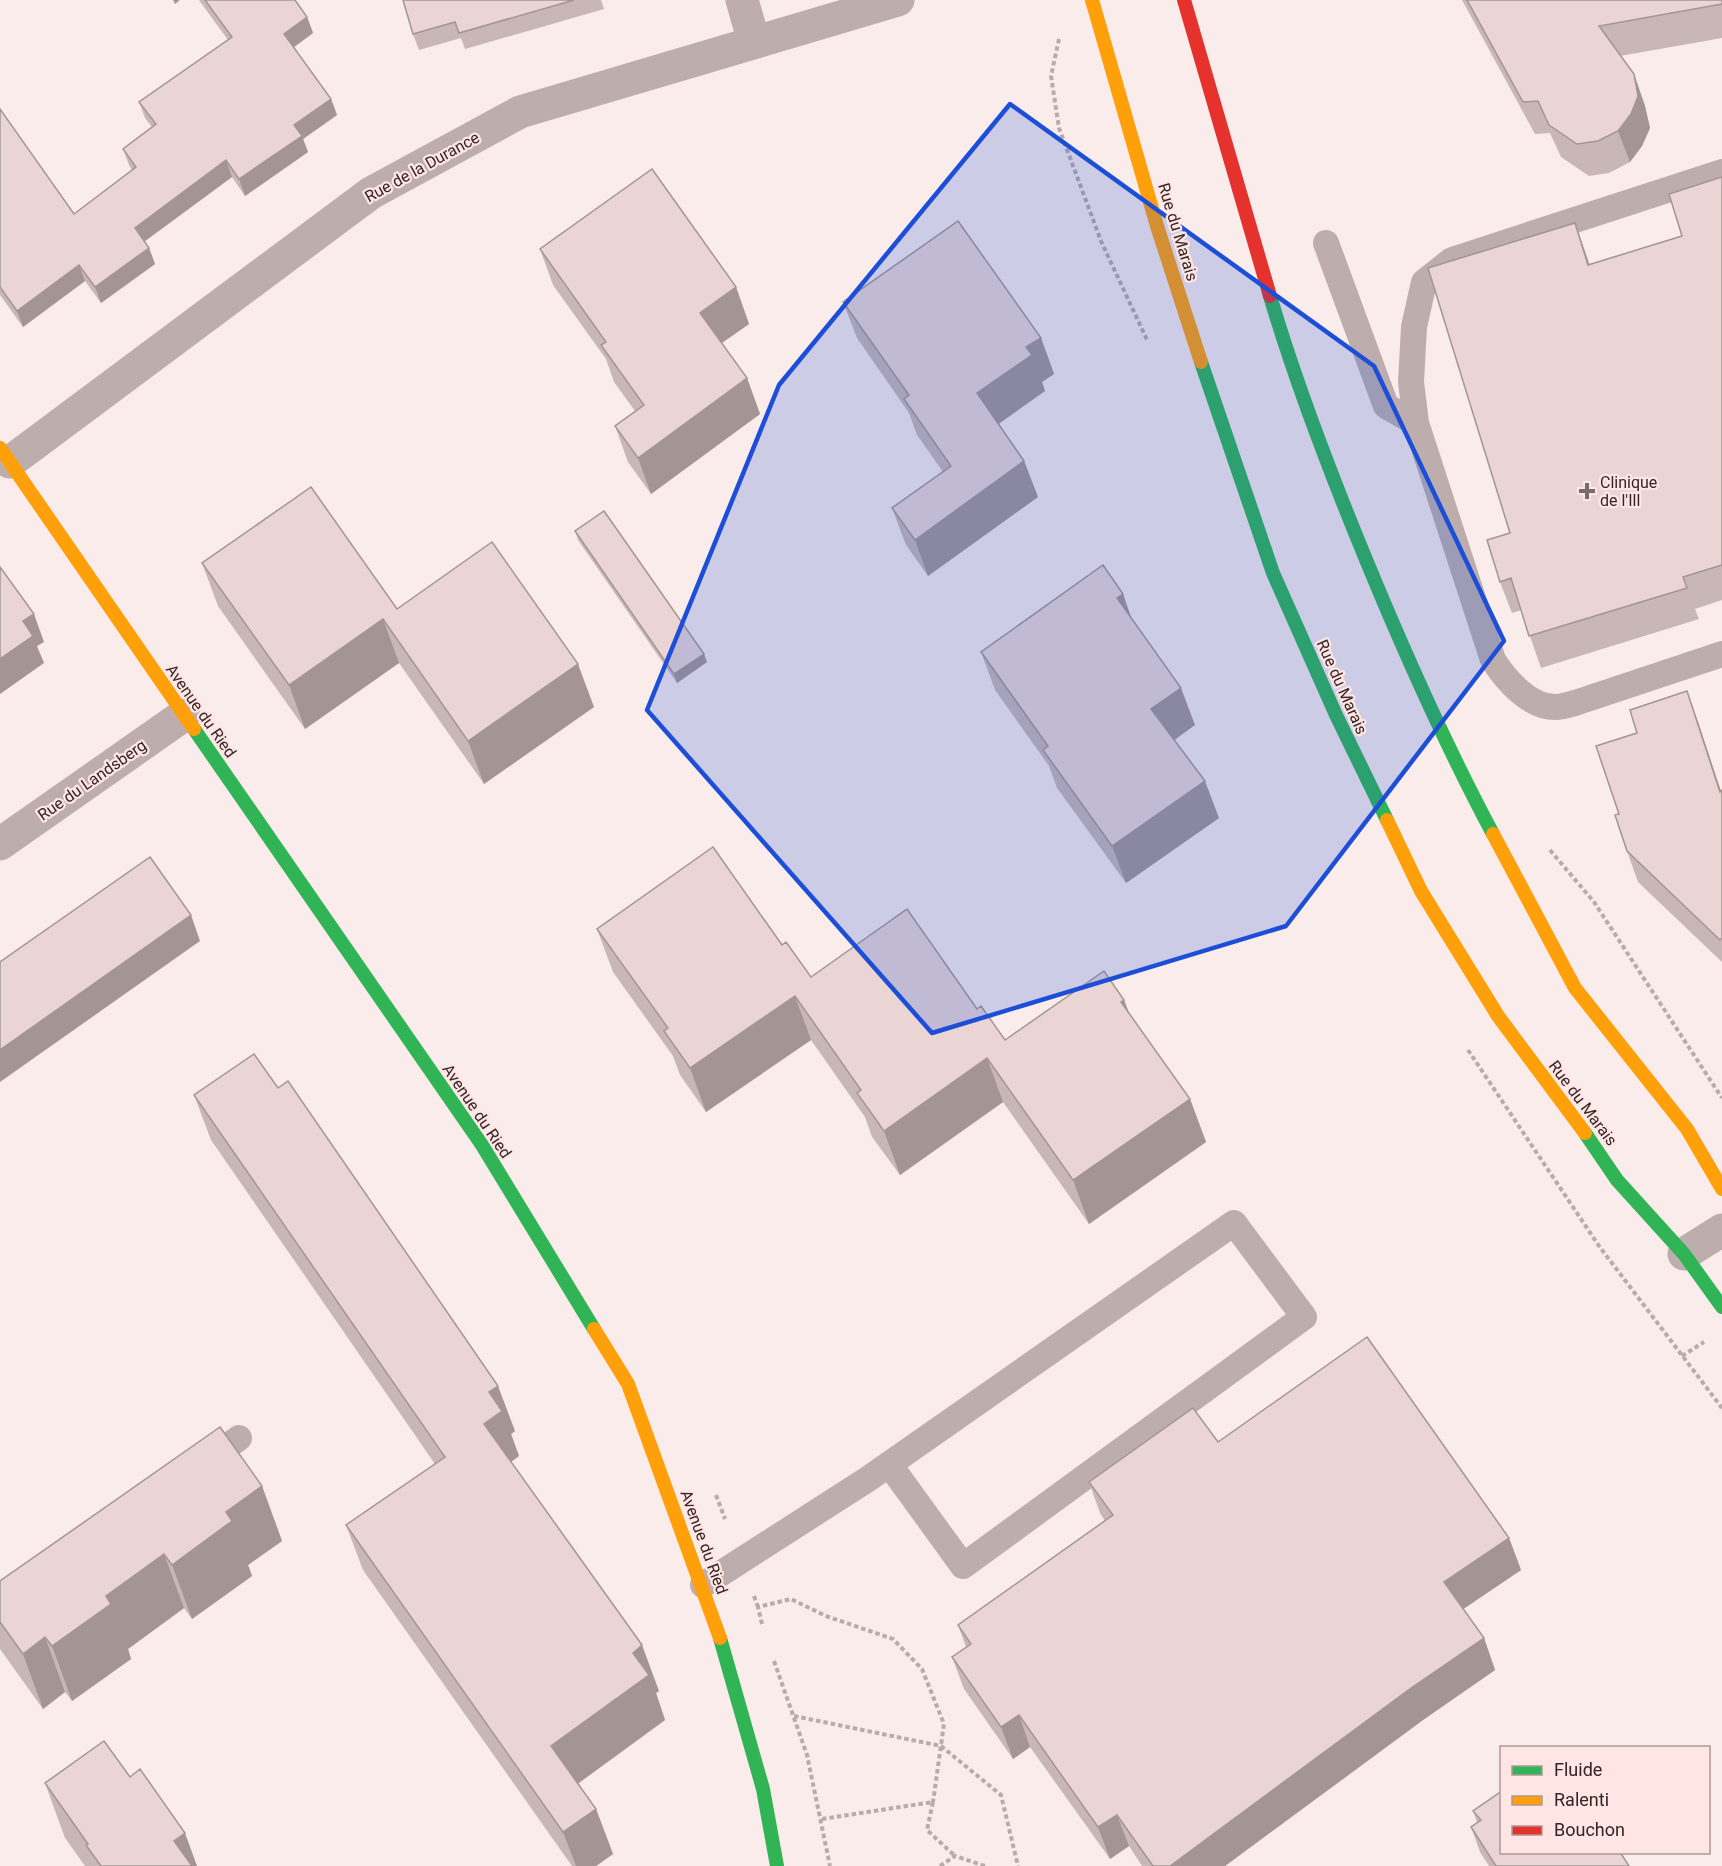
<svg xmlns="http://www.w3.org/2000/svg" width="1722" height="1866" font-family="Roboto,sans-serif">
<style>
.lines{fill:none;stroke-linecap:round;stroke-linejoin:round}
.path{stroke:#b8abaa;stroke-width:4;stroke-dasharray:4.5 3;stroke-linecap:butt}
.lane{stroke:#bdaead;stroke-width:26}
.street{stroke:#bdaead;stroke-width:33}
.fast{stroke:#30b455;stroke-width:14}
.slow{stroke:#ff9f0a;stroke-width:14}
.jam{stroke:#e5322d;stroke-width:14}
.wall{fill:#c9b7b6}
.shaded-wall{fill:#a49594}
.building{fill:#ead5d4;stroke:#a49594;stroke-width:1.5}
.marked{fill:#1d4ed8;fill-opacity:0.2;stroke:#1d4ed8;stroke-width:4.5;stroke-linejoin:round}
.poi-dot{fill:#786b6a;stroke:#ffe6e5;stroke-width:2}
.labels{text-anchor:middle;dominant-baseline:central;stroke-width:4.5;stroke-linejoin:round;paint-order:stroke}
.street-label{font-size:16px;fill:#332524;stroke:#ffe6e5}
.poi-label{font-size:16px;fill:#332524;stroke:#ffe6e5;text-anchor:start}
</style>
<rect width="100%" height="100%" fill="#f9eceb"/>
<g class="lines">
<!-- path -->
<path class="path" d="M1059,39L1051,76L1059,128L1101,241L1148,342
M1550,850L1594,902L1722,1098
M1468,1050L1599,1246L1722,1408
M1682,1356L1704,1342
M716,1495L725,1519
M754,1596L758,1607
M762,1624L758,1607L791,1599L826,1616L893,1639L922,1669L944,1724L933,1802
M774,1661L807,1755L830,1866
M794,1716L941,1746L1001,1795L1018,1866
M822,1819L933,1802L927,1830L955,1856
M940,1866L955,1856L985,1866"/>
<!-- lane -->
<path class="lane" d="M1722,172L1452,260L1424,282L1414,327L1411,382L1416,423L1493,660C1506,680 1529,707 1555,707C1562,707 1571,704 1578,702L1722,654
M1326,243L1386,406L1416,423
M203,1464L239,1438
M703,1585L868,1479L1234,1223L1304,1317L963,1566L889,1464"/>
<!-- street -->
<path class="street" d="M742,0L754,42
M10,462L371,193L520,112L898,0
M0,844L184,715
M1684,1254L1722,1230"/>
<!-- fast -->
<path class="fast" d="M1270,296C1297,387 1331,475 1367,562C1405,654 1446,746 1493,834
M1201,362L1273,573L1336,715L1387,820
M194,729L482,1145L594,1329
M1585,1133L1617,1180L1684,1254L1722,1307
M720,1638L763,1789L777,1866"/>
<!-- slow -->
<path class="slow" d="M1092,0L1157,226L1201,362
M0,448L194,729
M1387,820L1421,891L1498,1016L1585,1133
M1493,834L1575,988L1687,1129L1722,1189
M594,1329L628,1384L720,1638"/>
<!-- jam -->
<path class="jam" d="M1184,0L1270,296"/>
</g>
<!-- wall -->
<path class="wall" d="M199,0H295L307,17L313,33L294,47L331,99L337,115L303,139L308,152L245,196L232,177L145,241L149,248L155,264L101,303L85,281L23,327L0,295V109L74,214L132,170L129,165L123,149L152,127L145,118L139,102L228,40Z
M403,0H601L604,9L465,49L461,38L419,50L413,34Z
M1462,0H1722V38L1620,56L1634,74L1645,106L1650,128L1642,146L1630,162L1609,173L1589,176L1561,157L1550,133L1535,134Z
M1722,177V600L1695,609L1699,619L1541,668L1521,610L1512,613L1500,582L1575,223L1590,265L1682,236Z
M540,249L736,287L749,324L722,343L747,378L760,414L651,494L628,462L615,426L635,411L614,382L606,359L553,285Z
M843,302L1041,338L1054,374L1042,382L1045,391L998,424L1024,461L1038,497L928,576L906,545L892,508L943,472L917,435L909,413L857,338Z
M575,531L707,662L677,683L578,540Z
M202,563L397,609L594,707L484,784L399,663L305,729L218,606Z
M1123,594L1131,617L1195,725L1175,740L1219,818L1126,883L1057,788L1049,766L995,690L981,652Z
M1698,722L1721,791L1722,790V962L1638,882L1627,851L1619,814Z
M597,929L782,945L811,977L977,1009L1005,1040L1124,1000L1129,1013L1190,1099L1206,1142L1089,1224L1003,1102L900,1175L872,1137L865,1117L811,1040L706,1112L680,1075L673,1056L613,972Z
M194,1095L515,1431L511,1434L519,1456L511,1462L659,1691L656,1693L665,1720L578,1783L596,1809L613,1854L596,1866H572L363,1570L346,1525L435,1464L211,1140Z
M1218,1442L1509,1538L1521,1570L1463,1609L1484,1638L1495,1670L1423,1720L1225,1866H1142L1129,1846L1110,1859L1030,1747L1013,1759L964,1689L952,1657L966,1647L958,1625L1105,1521L1100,1513L1089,1482Z
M262,1486L282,1541L248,1565L252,1576L192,1619L184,1608L128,1649L131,1659L72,1701L65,1692L43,1709L0,1649V1581Z
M130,1777L197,1866H85L65,1838L45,1783Z
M1473,1811L1629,1866H1489L1480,1852L1471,1827L1477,1822Z"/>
<!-- shaded-wall -->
<path class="shaded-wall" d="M173,0H180L175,4Z
M307,17L313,33L290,50L284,34Z
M1634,74L1645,106L1650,128L1642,146L1630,162L1618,131Z
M331,99L337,115L303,139L308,152L245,196L239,179L294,125Z
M226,160L232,177L141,244L135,228Z
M1575,223L1586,255L1599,297L1588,265Z
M149,248L155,264L101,303L95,287Z
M79,265L85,281L23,327L17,311Z
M736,287L749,324L713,349L700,313Z
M1041,338L1054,374L1042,382L1045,391L990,430L977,393L1026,347Z
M747,378L760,414L651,494L638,458Z
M1024,461L1038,497L928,576L915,540Z
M1123,594L1136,632L1117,598Z
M34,614L44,642L37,646L44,663L0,694V659L23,621Z
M383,619L399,663L305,729L289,685Z
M704,654L707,662L677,683L674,674Z
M578,664L594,707L484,784L468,741Z
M1181,688L1195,725L1165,746L1151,709Z
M1687,691L1698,722L1722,795V798Z
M1205,781L1219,818L1126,883L1112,846Z
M191,915L200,941L0,1082V1050Z
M795,996L811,1040L706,1112L690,1068Z
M1124,1000L1140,1043L1121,1002Z
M987,1058L1003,1102L900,1175L884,1131Z
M1190,1099L1206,1142L1089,1224L1073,1180Z
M498,1386L515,1431L511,1434L519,1456L501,1469L484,1424L489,1392Z
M262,1486L282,1541L248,1565L252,1576L192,1619L172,1565L226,1512Z
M1509,1538L1521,1570L1456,1614L1444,1582Z
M164,1554L184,1608L128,1649L131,1659L72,1701L52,1646L106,1596Z
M45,1637L65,1692L43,1709L23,1654Z
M1484,1638L1495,1670L1423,1720L1225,1866H1170L1411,1688Z
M642,1645L659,1691L656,1693L665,1720L568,1791L551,1746L633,1653Z
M1019,1715L1030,1747L1013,1759L1001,1727Z
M596,1809L613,1854L596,1866H576L563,1832Z
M1117,1815L1129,1846L1110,1859L1098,1827Z
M185,1833L197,1866H183L174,1841Z"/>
<!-- building -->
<path class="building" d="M205,0H295L307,17L284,34L331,99L294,125L302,136L239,179L226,160L135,228L149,248L95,287L79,265L17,311L0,287V109L74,214L136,167L123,149L156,124L139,102L232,37Z
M403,0H574L459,33L455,22L413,34Z
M1467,0H1722V4L1599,26L1634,74L1638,96L1631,114L1618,131L1598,141L1577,144L1549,125L1538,101L1523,102Z
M652,169L736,287L700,313L747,378L638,458L615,426L644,405L601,345L606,342L540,249Z
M1722,177V565L1683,577L1687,588L1529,636L1511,578L1500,582L1487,540L1510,533L1428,268L1575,223L1588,265L1682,236L1669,194Z
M958,221L1041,338L1026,347L1032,355L977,393L1024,461L915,540L892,508L951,466L904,399L909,395L843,302Z
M311,487L397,609L492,542L578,664L468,741L383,619L289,685L202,563Z
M604,511L704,654L674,674L575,531Z
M1103,565L1123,594L1117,598L1181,688L1151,709L1205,781L1112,846L1043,750L1048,746L981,652Z
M0,567L34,614L23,621L33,636L0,659Z
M1687,691L1720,792L1722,790V938L1720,940L1627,851L1615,815L1619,814L1596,746L1637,733L1630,710Z
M713,847L782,945L786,942L811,977L907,909L977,1009L981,1006L1005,1040L1104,971L1124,1000L1121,1002L1190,1099L1073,1180L987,1058L884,1131L857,1093L861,1090L795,996L690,1068L664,1031L668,1028L597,929Z
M150,857L191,915L0,1050V962Z
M254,1054L278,1088L288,1081L498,1386L489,1392L502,1411L484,1424L642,1645L633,1653L649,1675L551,1746L596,1809L563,1832L346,1525L445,1457L194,1095Z
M1367,1337L1509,1538L1444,1582L1484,1638L1411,1688L1170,1866H1153L1117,1815L1098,1827L1019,1715L1001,1727L952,1657L971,1644L958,1625L1113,1515L1089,1482L1193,1408L1218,1442Z
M220,1427L262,1486L226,1512L232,1521L172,1565L164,1554L106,1596L111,1604L52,1646L45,1637L23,1654L0,1622V1581Z
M104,1741L130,1777L140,1769L185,1833L174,1841L192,1866H101L86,1845L88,1844L45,1783Z
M1502,1791V1852H1620L1629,1866H1496L1471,1827L1481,1820L1473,1811Z"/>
<!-- marked area -->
<path class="marked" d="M1010,104L1374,366L1504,641L1286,926L932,1033L647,710L779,385Z"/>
<!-- markers -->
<path class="poi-dot" d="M1584 482h6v6h6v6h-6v6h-6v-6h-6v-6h6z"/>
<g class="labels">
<!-- street labels -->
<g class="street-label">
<text transform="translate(422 167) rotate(-29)">Rue de la Durance</text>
<text transform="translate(1178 232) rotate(73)">Rue du Marais</text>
<text transform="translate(1342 687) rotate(66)">Rue du Marais</text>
<text transform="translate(201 711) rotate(55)">Avenue du Ried</text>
<text transform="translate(92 780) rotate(-35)">Rue du Landsberg</text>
<text transform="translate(1583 1103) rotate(53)">Rue du Marais</text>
<text transform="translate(477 1111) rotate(56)">Avenue du Ried</text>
<text transform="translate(704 1542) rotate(70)">Avenue du Ried</text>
</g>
<!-- poi labels -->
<g class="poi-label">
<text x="1600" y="482">Clinique<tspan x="1600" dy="18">de l'Ill</tspan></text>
</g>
</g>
<!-- legend -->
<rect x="1500" y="1746" width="210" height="108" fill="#ffe6e5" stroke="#ad9998" stroke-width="1.5"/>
<rect x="1512" y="1766" width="30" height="9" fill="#30b455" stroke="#ad9998" stroke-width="1.5"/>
<text x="1554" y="1776" font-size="18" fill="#332524">Fluide</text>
<rect x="1512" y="1796" width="30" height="9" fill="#ff9f0a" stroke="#ad9998" stroke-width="1.5"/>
<text x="1554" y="1806" font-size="18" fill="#332524">Ralenti</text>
<rect x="1512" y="1826" width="30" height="9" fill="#e5322d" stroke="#ad9998" stroke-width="1.5"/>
<text x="1554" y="1836" font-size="18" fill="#332524">Bouchon</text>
</svg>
